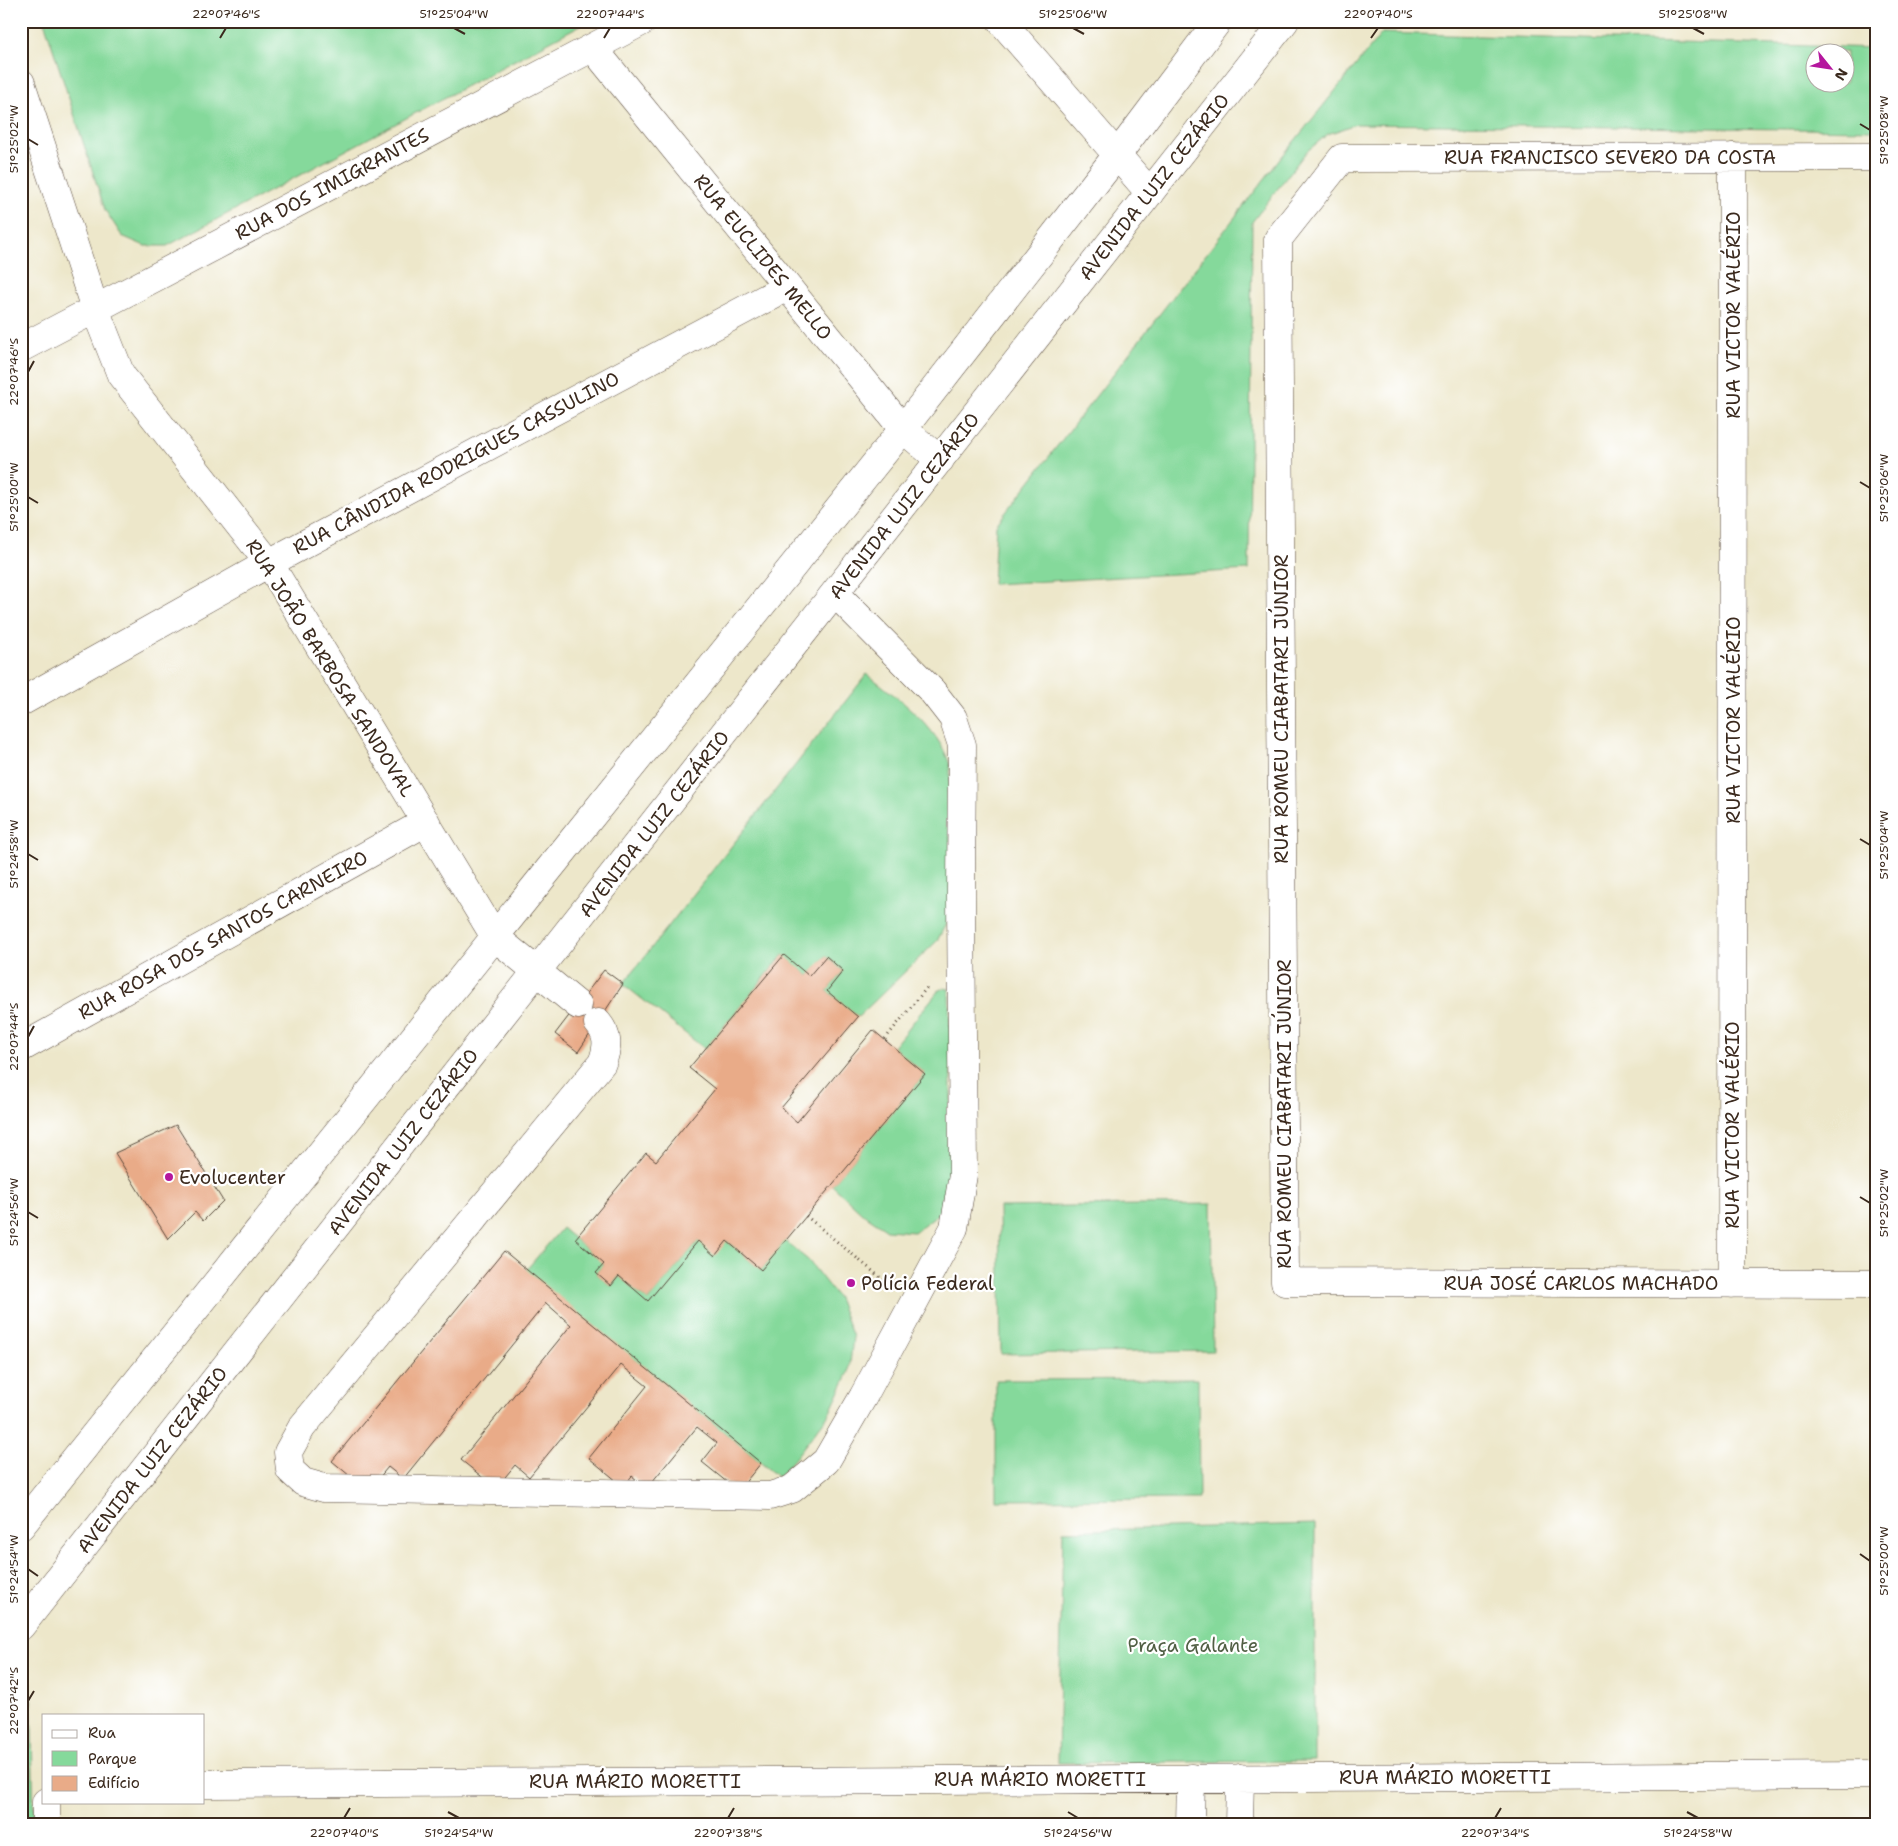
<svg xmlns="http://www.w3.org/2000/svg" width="1898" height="1846" font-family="'Shantell Sans',sans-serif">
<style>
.green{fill:#85d99b;stroke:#60825c;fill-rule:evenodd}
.building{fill:#e9ab88}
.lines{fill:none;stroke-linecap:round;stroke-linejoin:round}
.minor-casing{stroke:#564638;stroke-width:29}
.path{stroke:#564638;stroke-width:3;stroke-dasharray:1 4;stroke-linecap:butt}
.minor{stroke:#fff;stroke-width:28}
.ticks{fill:none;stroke:#3b2a1e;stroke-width:2}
.poi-dot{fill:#b5179e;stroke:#fff;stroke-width:2}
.labels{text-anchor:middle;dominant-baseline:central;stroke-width:4.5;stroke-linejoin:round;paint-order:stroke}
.street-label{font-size:19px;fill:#3b2a1e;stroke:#fff}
.poi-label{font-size:19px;fill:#3b2a1e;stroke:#fff;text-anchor:start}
.park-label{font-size:19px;fill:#515f44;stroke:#fff}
.neatline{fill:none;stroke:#3b2a1e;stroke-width:2}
.ticks-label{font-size:12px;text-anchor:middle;fill:#3b2a1e}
</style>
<rect width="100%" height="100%" fill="#fff"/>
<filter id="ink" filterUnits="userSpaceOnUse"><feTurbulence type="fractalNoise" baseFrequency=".02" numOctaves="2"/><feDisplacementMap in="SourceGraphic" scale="10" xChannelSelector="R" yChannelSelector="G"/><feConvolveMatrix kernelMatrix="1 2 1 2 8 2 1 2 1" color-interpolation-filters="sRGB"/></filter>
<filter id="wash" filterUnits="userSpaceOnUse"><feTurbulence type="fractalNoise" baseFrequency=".0096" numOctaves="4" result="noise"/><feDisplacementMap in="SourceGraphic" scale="20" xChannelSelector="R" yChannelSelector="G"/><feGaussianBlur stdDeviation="1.12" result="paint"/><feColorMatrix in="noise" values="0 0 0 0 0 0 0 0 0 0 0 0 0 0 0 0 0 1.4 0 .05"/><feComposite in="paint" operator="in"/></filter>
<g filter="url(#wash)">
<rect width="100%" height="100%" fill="#ede7ca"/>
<!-- green -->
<path class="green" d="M44,21H588L167,246H145L122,236L105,210Z
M1382,33L1877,48V130L1356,124L1328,134L1306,152L1252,222L1249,570L993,584L996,525L1280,159ZM1846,52V82H1816V52Z
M867,674C899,699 937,725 950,765L951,909L946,924L937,941L858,1017L827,991L843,971L826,956L809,976L783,955L705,1049L623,984Z
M944,988L949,989L953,1195L938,1214L914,1232L887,1230L862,1213L832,1185L925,1074L893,1047L939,990Z
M1211,1204L1213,1351L1001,1354L999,1207Z
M562,1228L604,1264L596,1273L611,1286L619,1276L648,1301L698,1241H727L761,1270L785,1241L808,1260L838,1298L853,1337L849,1372L829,1414L795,1458L778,1477L526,1270Z
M1198,1379L1199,1499L996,1500V1380Z
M1315,1524V1761L1058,1763L1063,1531Z
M31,1683L34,1825H21V1696Z"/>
<g id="blocks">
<!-- building -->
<path class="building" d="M784,955L809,976L826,956L843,971L827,991L858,1017L781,1108L797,1122L873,1030L925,1074L761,1270L727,1241L715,1256L698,1241L648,1301L619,1276L611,1286L596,1273L604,1264L575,1239L646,1153L656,1161L715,1089L689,1068Z
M604,970L623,984L578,1052L555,1034Z
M176,1125L223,1201L203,1221L195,1212L168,1239L115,1153Z
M504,1251L761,1463L738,1491L702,1462L717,1443L697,1427L647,1488L632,1476L623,1486L589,1458L647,1386L621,1365L529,1477L515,1465L496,1488L461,1460L571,1325L546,1303L403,1479L388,1467L368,1491L332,1461Z"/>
</g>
</g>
<g filter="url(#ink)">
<use href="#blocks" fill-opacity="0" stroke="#564638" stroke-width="1"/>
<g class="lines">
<!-- minor casing -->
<g class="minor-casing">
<path id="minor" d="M1001,21L1150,193
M593,48L903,429L940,460
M21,83L95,309L121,375L269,563L495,937L578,1005
M1877,157L1342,158L1278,239L1285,1282L1877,1284
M21,348L643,21
M21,702L269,563L787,287
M598,1023C609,1036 608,1047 602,1063L302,1427L288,1452L290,1470L303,1482L324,1488L770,1496L792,1489L826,1461L863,1397L954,1228L963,1175L961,895L962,745L953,718L932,691L835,593
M21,1048L426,822
M1732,1284L1733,157
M21,1526L903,429L1117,155L1218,21
M21,1626L1285,21
M204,1784L1877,1775
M46,1802V1825
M1190,1825L1191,1778
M1239,1825L1240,1778"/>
</g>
<!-- path -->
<path class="path" d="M885,1039L929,985
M806,1216L887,1283"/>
<!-- minor -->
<use href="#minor" class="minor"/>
</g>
</g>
<!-- ticks -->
<path class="ticks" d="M454,28L465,34M1073,28L1084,34M1693,28L1704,34M220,38L226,28M604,38L610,28M1371,38L1378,28M1860,124L1870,130M28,139L38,145M28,372L34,361M1860,482L1870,488M28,497L38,503M1860,839L1870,845M28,854L38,860M28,1037L34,1026M1860,1197L1870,1203M28,1212L38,1218M1860,1554L1870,1561M28,1569L38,1576M28,1701L34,1691M448,1812L459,1818M1068,1812L1078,1818M1687,1812L1698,1818M344,1818L350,1808M728,1818L734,1808M1495,1818L1501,1808"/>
<!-- markers -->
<g class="poi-dot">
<circle cx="169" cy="1177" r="5"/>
<circle cx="851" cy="1283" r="5"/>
</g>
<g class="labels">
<!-- street labels -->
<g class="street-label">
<text x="1610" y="157">RUA FRANCISCO SEVERO DA COSTA</text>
<text transform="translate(332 184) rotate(-28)">RUA DOS IMIGRANTES</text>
<text transform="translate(1154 187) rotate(-52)">AVENIDA LUIZ CEZÁRIO</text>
<text transform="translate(763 257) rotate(51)">RUA EUCLIDES MELLO</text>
<text transform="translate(1733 315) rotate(-90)">RUA VICTOR VALÉRIO</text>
<text transform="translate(456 463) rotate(-28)">RUA CÂNDIDA RODRIGUES CASSULINO</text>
<text transform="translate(904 506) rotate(-52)">AVENIDA LUIZ CEZÁRIO</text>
<text transform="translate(330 668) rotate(58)">RUA JOÃO BARBOSA SANDOVAL</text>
<text transform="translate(1281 709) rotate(-90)">RUA ROMEU CIABATARI JÚNIOR</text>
<text transform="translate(1733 720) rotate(-90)">RUA VICTOR VALÉRIO</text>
<text transform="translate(654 824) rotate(-52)">AVENIDA LUIZ CEZÁRIO</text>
<text transform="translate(223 935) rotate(-29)">RUA ROSA DOS SANTOS CARNEIRO</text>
<text transform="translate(1284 1114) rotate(-90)">RUA ROMEU CIABATARI JÚNIOR</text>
<text transform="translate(1732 1125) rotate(-90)">RUA VICTOR VALÉRIO</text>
<text transform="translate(403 1142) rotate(-52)">AVENIDA LUIZ CEZÁRIO</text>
<text x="1581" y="1283">RUA JOSÉ CARLOS MACHADO</text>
<text transform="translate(152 1460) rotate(-52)">AVENIDA LUIZ CEZÁRIO</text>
<text x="1445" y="1777">RUA MÁRIO MORETTI</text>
<text x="1040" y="1779">RUA MÁRIO MORETTI</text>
<text x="635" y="1781">RUA MÁRIO MORETTI</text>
</g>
<!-- poi labels -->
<g class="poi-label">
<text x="179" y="1177">Evolucenter</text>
<text x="861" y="1283">Polícia Federal</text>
</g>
<!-- park labels -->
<g class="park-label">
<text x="1193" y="1645">Praça Galante</text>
</g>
</g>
<!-- margin -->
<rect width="1898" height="1846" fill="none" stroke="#fff" stroke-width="55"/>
<!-- legend -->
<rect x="42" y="1714" width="162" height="90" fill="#ffffff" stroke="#b1aaa5"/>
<rect x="52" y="1730" width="25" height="8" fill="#ffffff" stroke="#b1aaa5"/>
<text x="88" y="1738" font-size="15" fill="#3b2a1e">Rua</text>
<rect x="52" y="1751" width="25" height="15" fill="#85d99b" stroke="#b1aaa5"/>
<text x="88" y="1764" font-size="15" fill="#3b2a1e">Parque</text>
<rect x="52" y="1776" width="25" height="15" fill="#e9ab88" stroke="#b1aaa5"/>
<text x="88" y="1788" font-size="15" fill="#3b2a1e">Edifício</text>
<!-- north arrow -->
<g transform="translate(1830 68) rotate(120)"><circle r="24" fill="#ffffff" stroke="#b1aaa5"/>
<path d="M0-4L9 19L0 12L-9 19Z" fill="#b5179e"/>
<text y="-8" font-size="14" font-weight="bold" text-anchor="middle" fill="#3b2a1e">N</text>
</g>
<rect x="28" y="28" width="1842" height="1790" class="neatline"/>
<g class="ticks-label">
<text x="226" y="18">22°07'46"S</text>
<text x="454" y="18">51°25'04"W</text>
<text x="610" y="18">22°07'44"S</text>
<text x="1073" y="18">51°25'06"W</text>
<text x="1378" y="18">22°07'40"S</text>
<text x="1693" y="18">51°25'08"W</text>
<text transform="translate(1884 130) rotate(-90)" y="4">51°25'08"W</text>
<text transform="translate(14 139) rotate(-90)" y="4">51°25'02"W</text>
<text transform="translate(14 372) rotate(-90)" y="4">22°07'46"S</text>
<text transform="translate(1884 488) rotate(-90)" y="4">51°25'06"W</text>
<text transform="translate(14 497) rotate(-90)" y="4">51°25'00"W</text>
<text transform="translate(1884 845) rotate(-90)" y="4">51°25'04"W</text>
<text transform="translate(14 854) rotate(-90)" y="4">51°24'58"W</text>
<text transform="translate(14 1037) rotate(-90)" y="4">22°07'44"S</text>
<text transform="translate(1884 1203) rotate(-90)" y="4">51°25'02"W</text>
<text transform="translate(14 1212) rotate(-90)" y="4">51°24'56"W</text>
<text transform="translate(1884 1561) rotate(-90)" y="4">51°25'00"W</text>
<text transform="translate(14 1569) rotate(-90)" y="4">51°24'54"W</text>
<text transform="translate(14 1701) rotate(-90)" y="4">22°07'42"S</text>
<text x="344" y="1837">22°07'40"S</text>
<text x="459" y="1837">51°24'54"W</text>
<text x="728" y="1837">22°07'38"S</text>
<text x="1078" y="1837">51°24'56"W</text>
<text x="1495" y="1837">22°07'34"S</text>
<text x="1698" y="1837">51°24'58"W</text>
</g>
</svg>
